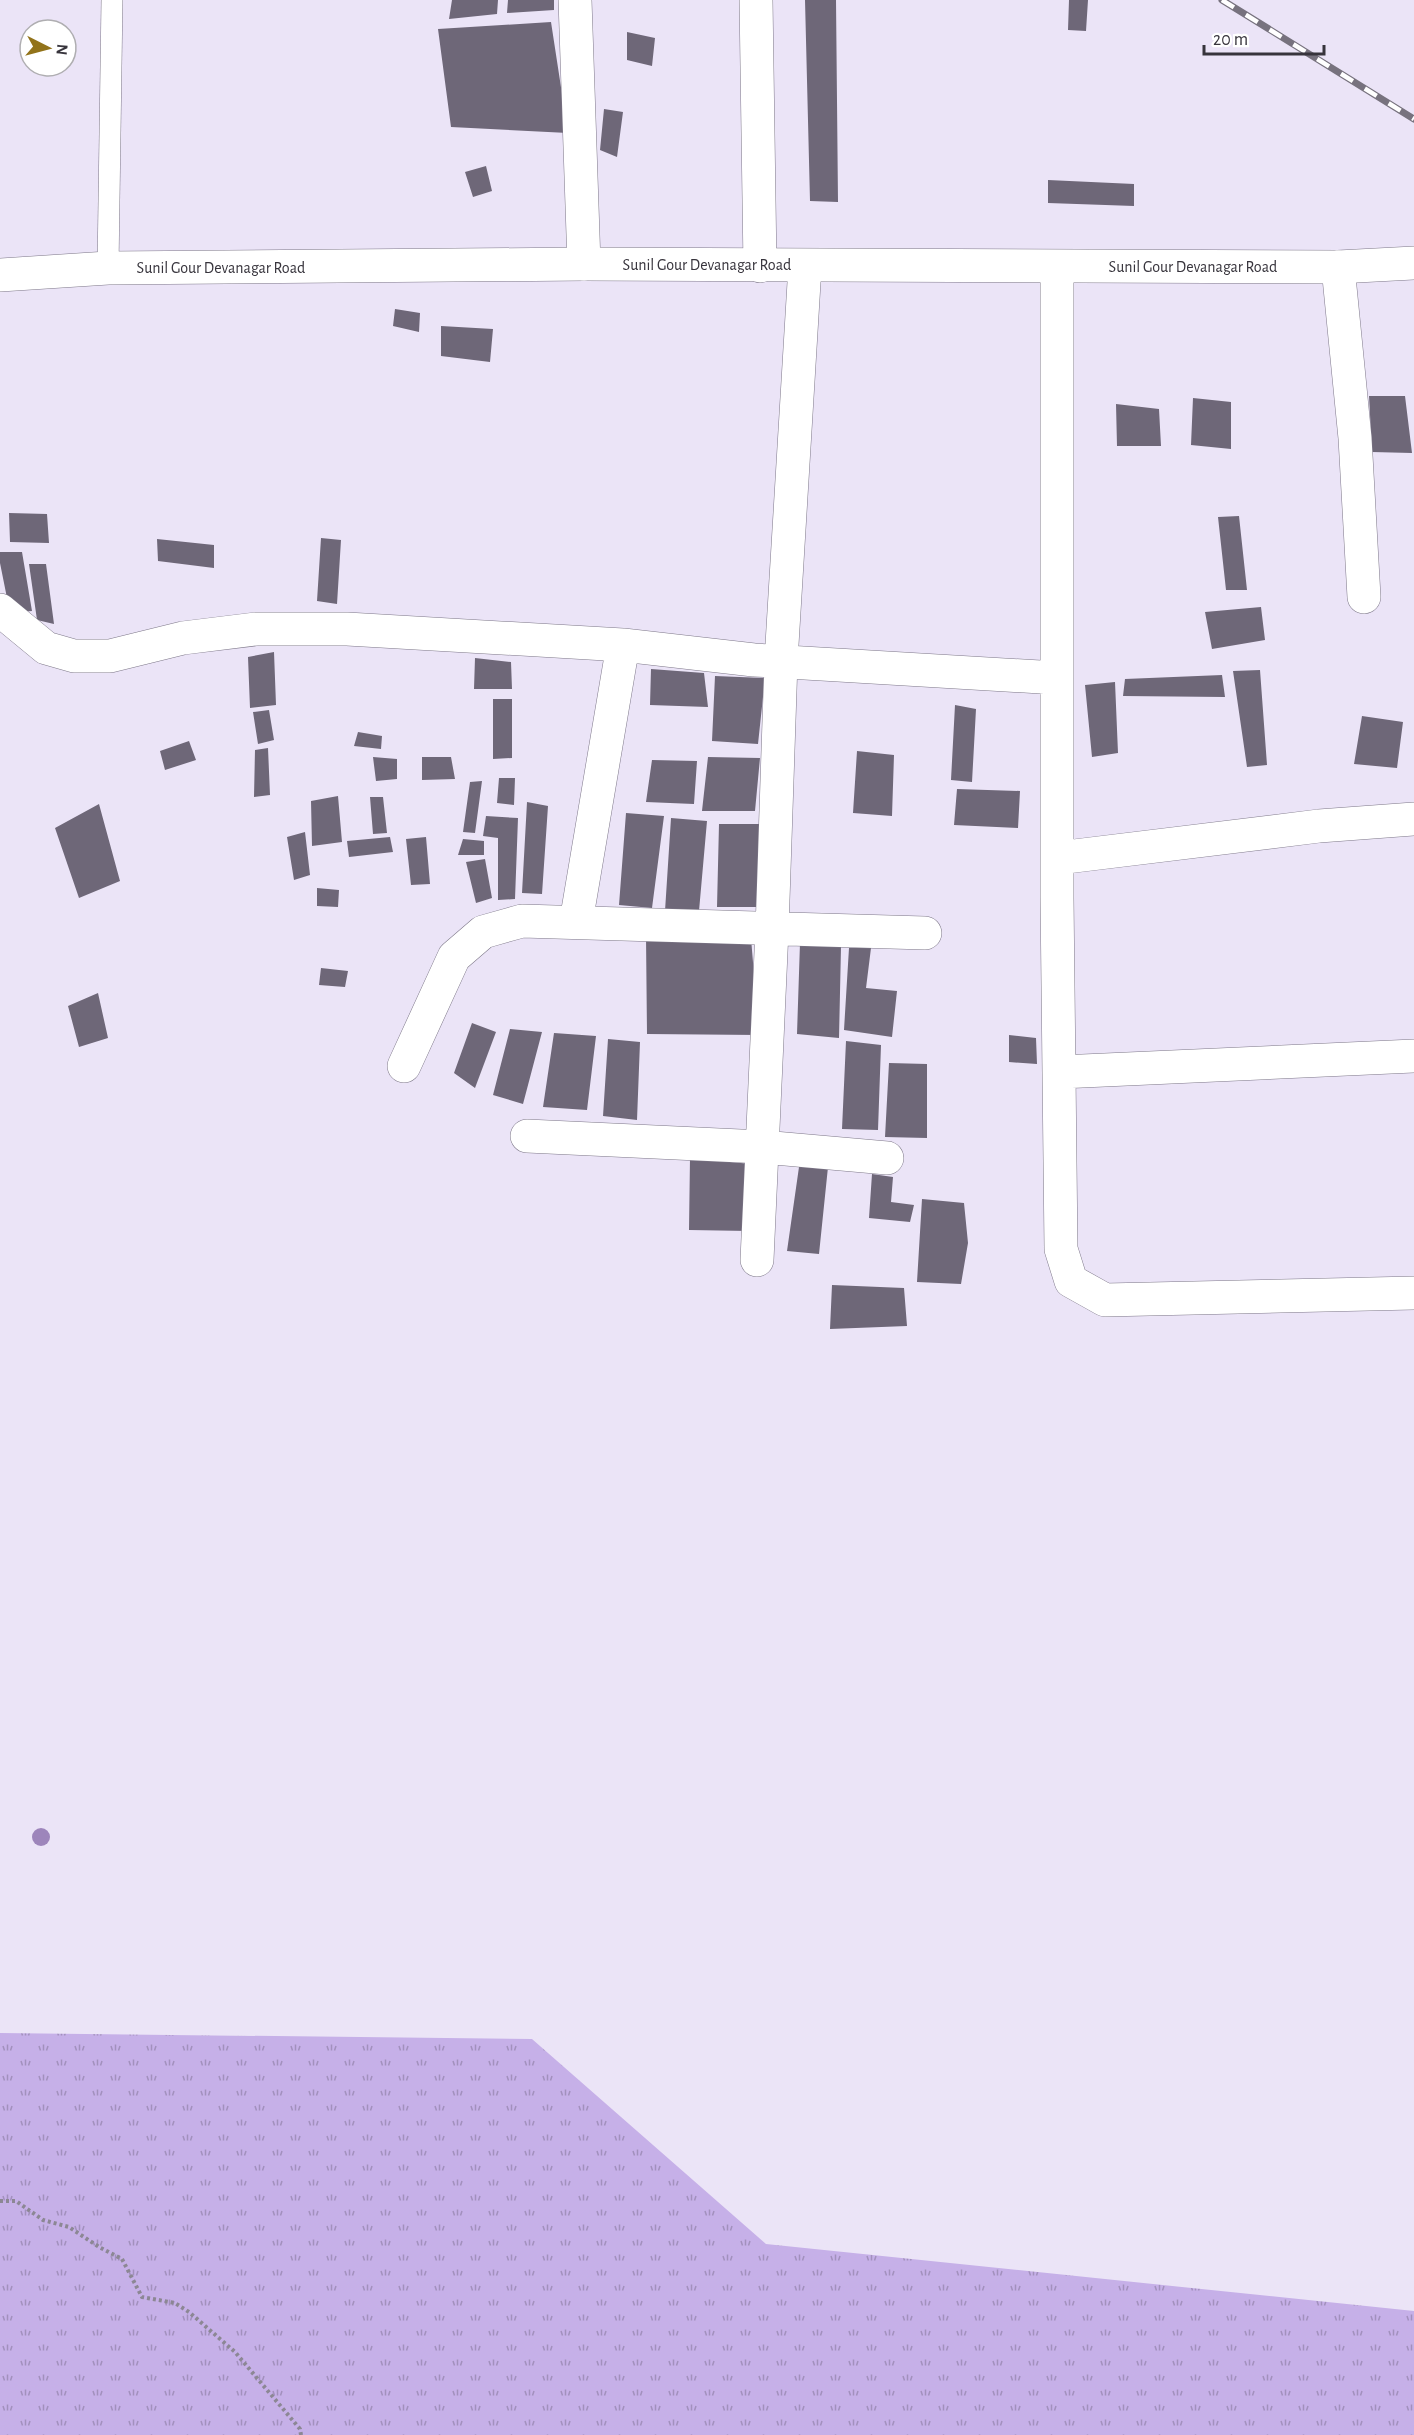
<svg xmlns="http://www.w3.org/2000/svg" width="1414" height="2435" font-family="'Alegreya Sans',sans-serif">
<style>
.grass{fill:url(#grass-tufts)}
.building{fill:#6e6778}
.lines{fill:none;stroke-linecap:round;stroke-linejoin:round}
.lane-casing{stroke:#7e7889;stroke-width:22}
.street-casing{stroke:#7e7889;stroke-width:34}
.secondary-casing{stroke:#7e7889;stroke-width:34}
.path{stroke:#8c8794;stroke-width:4;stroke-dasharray:3 3;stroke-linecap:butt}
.lane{stroke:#fff;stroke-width:21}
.street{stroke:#fff;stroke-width:33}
.secondary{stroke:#fff;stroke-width:33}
.rail-casing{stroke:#77727e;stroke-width:7}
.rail{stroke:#fff;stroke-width:4.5;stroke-dasharray:14;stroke-linecap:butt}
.tree{fill:#9d85bb}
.labels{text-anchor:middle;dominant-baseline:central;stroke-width:6;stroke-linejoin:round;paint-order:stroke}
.street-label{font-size:16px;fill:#37343c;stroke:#fff}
</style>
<defs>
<pattern id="grass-tufts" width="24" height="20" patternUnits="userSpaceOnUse" patternTransform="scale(1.5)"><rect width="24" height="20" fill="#c6b0e8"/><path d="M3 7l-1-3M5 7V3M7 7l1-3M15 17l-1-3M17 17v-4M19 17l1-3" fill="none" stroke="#a290bd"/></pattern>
</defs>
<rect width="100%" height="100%" fill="#ebe4f7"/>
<!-- grass -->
<path class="grass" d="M0,2033L532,2039L766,2244L1414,2311V2435H0Z"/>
<!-- building -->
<path class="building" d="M452,0H498L497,14L449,19Z
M508,0H554V10L507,13Z
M805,0H836L838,202L810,201Z
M1069,0H1088L1086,31L1068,30Z
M551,22L568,133L451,127L438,29Z
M627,32L655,38L652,66L627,60Z
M604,109L623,112L617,157L600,150Z
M486,166L492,191L473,197L465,172Z
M1048,180L1134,184V206L1048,203Z
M395,309L420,313L419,332L393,326Z
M441,326L493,329L490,362L441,356Z
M1369,396H1405L1412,453L1372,452Z
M1193,398L1231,402V449L1191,445Z
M1116,404L1159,409L1161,446H1117Z
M9,513L47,514L49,543L10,542Z
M1239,516L1247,590H1226L1218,517Z
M321,538L341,540L337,604L317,601Z
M157,539L214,545V568L158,561Z
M0,552H22L32,611L10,613L0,563Z
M29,564H46L54,624L37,620Z
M1261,607L1265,640L1212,649L1205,612Z
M274,652L276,705L250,708L248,657Z
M475,658L511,662L512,689H474Z
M651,669L704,673L708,707L650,705Z
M1260,670L1267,765L1247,767L1233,671Z
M1222,675L1225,697L1123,696L1125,679Z
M715,676L765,678L758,744L712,741Z
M1115,682L1118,753L1092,757L1085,685Z
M493,699H512V758L493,759Z
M955,705L976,709L972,782L951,780Z
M269,710L274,740L258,744L253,712Z
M1362,716L1403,722L1397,768L1354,764Z
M358,732L382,736L381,749L354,746Z
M189,741L196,760L165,770L160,751Z
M268,748L270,795L254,797L255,750Z
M857,751L894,755L892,816L853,813Z
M373,757L397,759V779L376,781Z
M422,757H451L455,779L422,780Z
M708,757L760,758L755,811H702Z
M652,760L697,761L694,804L646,802Z
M499,778H515L514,805L497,803Z
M482,781L475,833L463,832L470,782Z
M957,789L1020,791L1018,828L954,825Z
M338,796L342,842L312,846L311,801Z
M370,797H383L387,833L373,834Z
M527,802L548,806L542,894L522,893Z
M99,804L120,881L79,898L55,828Z
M626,813L664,816L652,908L619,905Z
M486,816L518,818L515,899L498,900V838L483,836Z
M671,818L707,821L699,911H665Z
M719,824H764L761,907H717Z
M305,832L310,875L294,880L287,837Z
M390,837L393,852L349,857L347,841Z
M426,837L430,884L411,885L406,839Z
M463,839L484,841V855H458Z
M485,859L492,898L476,903L466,862Z
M317,888L339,890L338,907L317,906Z
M646,936L751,938L759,1035L647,1034Z
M800,943L841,947L839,1038L797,1034Z
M849,948H871L866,988L897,991L892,1037L844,1030Z
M321,968L348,971L345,987L319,985Z
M98,993L108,1038L79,1047L68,1006Z
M472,1023L496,1032L475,1088L454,1073Z
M510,1029L542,1032L523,1104L493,1095Z
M554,1033L596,1036L587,1110L543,1107Z
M1009,1035L1036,1038L1037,1064L1009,1062Z
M608,1039L640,1042L637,1120L603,1116Z
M846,1041L881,1045L878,1130L842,1129Z
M889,1063L927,1064V1138L885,1137Z
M690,1158L751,1164L749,1231L689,1230Z
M799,1167H828L819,1254L787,1251Z
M872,1174L893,1177L891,1202L914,1205L910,1222L869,1218Z
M922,1199L964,1203L968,1243L961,1284L917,1282Z
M832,1285L904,1288L907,1326L830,1329Z"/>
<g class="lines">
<!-- lane casing -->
<g class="lane-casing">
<path id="lane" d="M108,268L112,0"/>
</g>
<!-- street casing -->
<g class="street-casing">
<path id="street" d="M575,0L584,264
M756,0L760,266
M1057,267V898L1061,1249L1071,1281L1105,1300L1414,1293
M1338,267L1355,438L1364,597
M0,610L46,648L74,656H110L183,638L256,629H347L623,645L754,660L1057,678
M1058,858L1319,826L1414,819
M576,922L623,645
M404,1066L454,957L483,932L522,921L925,933
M1060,1072L1414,1056
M527,1136L762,1147L887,1158
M757,1260L772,930L781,661L805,266"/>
</g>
<!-- secondary casing -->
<g class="secondary-casing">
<path id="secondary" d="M0,275L108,268L584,264L1338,267L1414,263"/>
</g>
<!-- path -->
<path class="path" d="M0,2201H16L43,2220L69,2227L99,2247L122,2259L142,2297L175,2303L189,2312L235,2352L300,2429L301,2435"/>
<!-- lane -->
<use href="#lane" class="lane"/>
<!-- street -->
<use href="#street" class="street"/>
<!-- secondary -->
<use href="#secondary" class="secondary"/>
<!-- rail casing -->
<g class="rail-casing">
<path id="rail" d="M1222,0L1414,119"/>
</g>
<!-- rail -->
<use href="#rail" class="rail"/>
</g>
<!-- trees -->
<circle class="tree" cx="41" cy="1837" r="9"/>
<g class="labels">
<!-- street labels -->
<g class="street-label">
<text x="707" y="265">Sunil Gour Devanagar Road</text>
<text x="1193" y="267">Sunil Gour Devanagar Road</text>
<text x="221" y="268">Sunil Gour Devanagar Road</text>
</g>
</g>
<!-- north arrow -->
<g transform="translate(48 48) rotate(96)"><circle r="28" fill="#ffffff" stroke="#afaeb1" stroke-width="1.5"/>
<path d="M0-4.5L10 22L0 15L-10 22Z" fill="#92731a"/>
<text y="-9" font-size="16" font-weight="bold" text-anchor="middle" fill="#37343c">N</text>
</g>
<!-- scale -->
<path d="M1204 45v9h120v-9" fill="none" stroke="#37343c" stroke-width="3"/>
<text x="1213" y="45" font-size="18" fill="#37343c" stroke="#ffffff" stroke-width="4.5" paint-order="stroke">20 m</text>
</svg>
